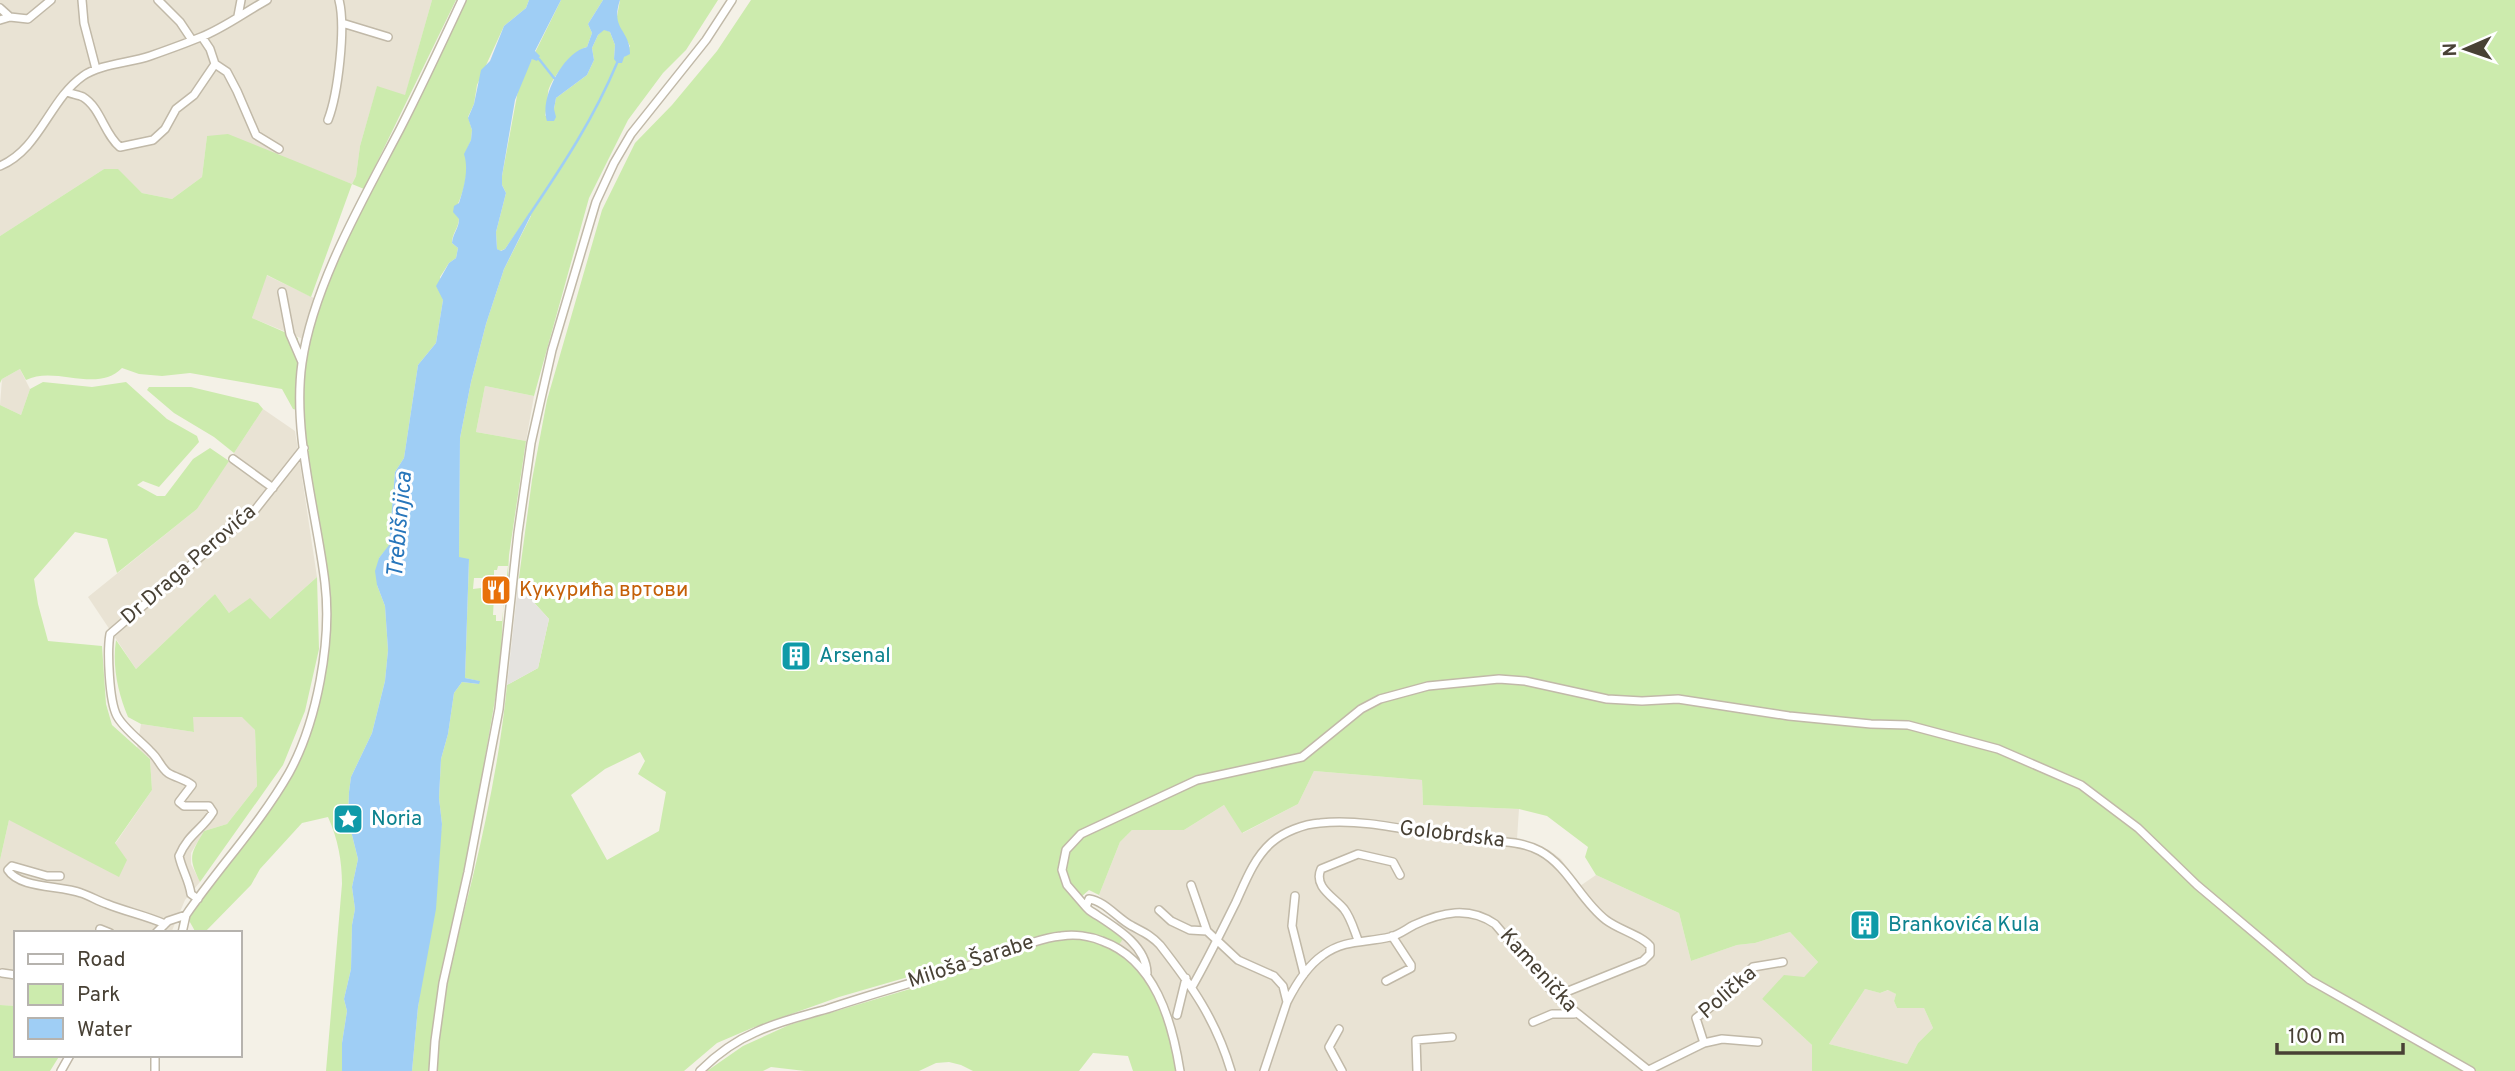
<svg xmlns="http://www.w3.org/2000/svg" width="2515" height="1071" font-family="Overpass,sans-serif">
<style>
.residential{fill:#e9e3d4}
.green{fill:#ccebad;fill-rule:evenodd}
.parking{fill:#e5e3df}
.water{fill:#9fcef5}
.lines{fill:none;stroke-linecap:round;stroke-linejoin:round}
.stream{stroke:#9fcef5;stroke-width:2.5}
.minor-casing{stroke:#c1b9a8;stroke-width:10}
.minor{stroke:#fff;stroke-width:7}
.labels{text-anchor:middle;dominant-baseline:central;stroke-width:6;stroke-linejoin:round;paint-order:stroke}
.street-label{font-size:21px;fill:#484135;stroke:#fff}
.food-label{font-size:21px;fill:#c56008;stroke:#fff;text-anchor:start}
.culture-label{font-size:21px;fill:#0d838f;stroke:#fff;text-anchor:start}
.water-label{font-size:23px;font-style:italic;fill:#2776bb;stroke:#fff}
</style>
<rect width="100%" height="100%" fill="#f4f1e7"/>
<!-- residential -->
<path class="residential" d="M0,0H432L405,96L377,87L360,146L356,176L352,184L308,167L207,136L202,177L172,199L142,193L118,170L104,169L0,236Z
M266,275L318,300L308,341L252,318Z
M20,369L30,389L21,415L0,405L2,379Z
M485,386L534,396L526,441L476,432Z
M263,409L295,431L317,577L270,619L229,613L215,594L136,669L88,597L197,509Z
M192,717H243L255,730L257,786L227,824L204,831L191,853V864L200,882L185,900L171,933H16V1006L0,1005V860L9,820L115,844L152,790L150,759L137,748L141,724L194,732Z
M1314,771L1422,780L1423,805L1519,809L1517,839L1549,850L1561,859L1580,886L1596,875L1679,913L1691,961L1737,945L1755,943L1790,932L1818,962L1804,977L1762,999L1812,1045V1071H1176L1173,1049L1155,996L1116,950L1125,934L1099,895L1120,842L1132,830H1184L1224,805L1243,833L1298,804Z
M1865,989L1880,993L1889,990L1896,994L1894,1001L1897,1008H1924L1933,1028L1918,1043L1907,1064L1829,1044Z"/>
<!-- green -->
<path class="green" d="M432,0H456L364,189L352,184L311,297L267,275L252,318L298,338L297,410L293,409L282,389L190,373L162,376L139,374L122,368C97,394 55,365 26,380L20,369L2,379L0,383V236L104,169H118L142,193L172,199L202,177L207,136L228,134L352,184L356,176L360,146L377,86L405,95Z
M462,0H529L526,8L504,26L477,85L474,104L468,117L472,130L471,140L465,154C470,173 463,195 454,212L459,218C459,228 452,233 452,243L458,248L456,258L449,263L440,277L443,300L436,343L418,365L404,458L395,472L389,546L379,558L377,585L385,606L388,650L385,681L372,733L351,777L349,792L348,819L358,859L352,887L355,909L352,925L351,969L344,999L347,1011L342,1043V1071H326L342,884C342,861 338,839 328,817L302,823L260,869L251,885L204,933H196L186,915L289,772L313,713L326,651L325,584L304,448L302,362L328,275Z
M561,0H603L588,24L592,33L587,47C574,50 549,80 548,93C547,101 547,108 545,116L554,109L556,98L587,75L594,60L592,48L598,35L604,29L610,32L615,45L614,59L624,57L630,46L616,22L620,0H718L686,50L663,73L628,120L589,198L534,396L485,386L476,432L526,441L509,555L507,594H504L500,671L473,827L441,981L431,1071H412L418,1007L442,824L439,798L441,759L448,734L454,693L462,682L479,684V681L465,678L469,560L459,558L460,438L471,382L486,324L504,269L531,216L529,214L505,249L500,251L497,249L496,232L506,193L502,185V176L519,85ZM498,566H508L502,621H496V615H493L494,597H491L489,587L473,589L474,578H484V583H489V580H494V570H497Z
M751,0H2515V1071H2473L2311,979L2081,784L2049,769L1940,731L1695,702L1607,698L1499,678L1380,698L1302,755L1223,771L1091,828L1065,850V887L1124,937L1119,945L1103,937L1090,935C1106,947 1124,955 1139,970C1160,992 1171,1041 1176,1071H1133L1128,1056L1093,1053L1079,1071H973L961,1065L949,1062L936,1063L919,1071H805L771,1067L763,1071H707L743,1046L789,1025L947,978L939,968L839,997L752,1028L717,1043L684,1071H436C439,1004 457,941 473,876C488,813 501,748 507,685L538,668L549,619L518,585L532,480L547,400L602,210L635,143L672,105L717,51ZM640,752L645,761L638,774L666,792L659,831L607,860L571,795L605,769Z
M43,382L92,387L126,382L167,419L197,436L199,442L159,487L143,481L137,485L157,496H165L193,459L210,448L229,461L197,509L117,573L107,539L75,532L34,579L38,604L48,641L102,646L106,704L112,725L150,759L152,790L115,843L127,860L119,877L9,820L0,860V405L21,415L30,389Z
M149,387H191L258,403L263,409L234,453L214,437L174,413L147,390Z
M317,577L319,649L305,711L283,765L200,882C188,857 190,855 204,831L227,824L257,786L255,730L242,717H193L194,732L141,724L128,717C118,693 112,666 116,640L136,669L215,594L229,613L250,598L270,619Z
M1465,682H1525L1587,697L1678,700L1908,726L1998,750L2080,786L2137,829L2310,981L2469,1071H1812V1045L1762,999L1784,975L1804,977L1818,962L1790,932L1755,943L1737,945L1691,961L1679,913L1596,875L1585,857L1588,847L1547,816L1519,809L1423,805L1422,780L1314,771L1298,804L1242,833L1224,805L1184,830H1132L1120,842L1099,895L1089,890L1081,897L1065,875V857L1082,835L1197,781L1303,758L1347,722L1381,700L1428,687ZM1865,989L1880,993L1888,990L1896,994L1894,1001L1897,1008H1924L1933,1028L1918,1043L1907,1064L1829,1044Z
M0,1005L16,1006V1055H60L50,1071H0Z"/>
<!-- parking -->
<path class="parking" d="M518,585L549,619L538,668L507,685Z"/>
<!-- water -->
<path class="water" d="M529,0H561L535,51L540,56L537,61L532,59L515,100L502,176V185L506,193L496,232L497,249L501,251L505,249L529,213L531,215L504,269L486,324L471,382L460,438L459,557L469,559L465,678L480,681L479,684L462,682L454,693L448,734L441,759L439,798L442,824L436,909L418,1007L412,1071H342V1043L347,1011L344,999L351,969L352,925L355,909L352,887L358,859L348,819L349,792L351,777L372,733L385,681L388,650L385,606L377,585L375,571L379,558L389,545L395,472L404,458L418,365L436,343L443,300L436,286L449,263L456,258L458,248L452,243C453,233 459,228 459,219L453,212L454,206L459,203C464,187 469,170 464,154L471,140L472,130L468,118L474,104L481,70L490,61L504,26L526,8Z
M603,0H620C610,30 630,29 630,54L624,57L622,63H617L614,59L615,45L610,32L604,30L598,35L592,48L594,60L587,75L556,98L554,109L556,117L554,121H547C539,99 563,52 587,47L592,33L588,24Z"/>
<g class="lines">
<!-- stream -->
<path class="stream" d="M539,59L554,78
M530,214C563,165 594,118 617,63"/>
<!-- minor casing -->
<g class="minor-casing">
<path id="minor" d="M82,0L84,23L96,69
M158,0L180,22L192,40
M0,8L10,17
M238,16L241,0
M0,20L10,17L28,19L51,0
M342,23L388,37
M215,64L227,72L237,91L256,135L279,149
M67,92C72,94 79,95 83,97C101,108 104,134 120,147L153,140L165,129L176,109L194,95L215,64L210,49L202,37
M328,120C338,94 346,27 339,0
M0,166C40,149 49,100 83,76C100,64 130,63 150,56C167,50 184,44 201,37C224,28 245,12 267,0
M282,292L290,334L302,362
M233,459L273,488
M60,876H47L12,866L8,870C20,889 61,885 81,893C90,896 98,901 107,904C127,912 144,915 165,924
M1191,885L1207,931
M1295,896L1292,926L1304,974
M198,899L191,894C189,880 182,870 179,856C188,834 203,829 213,812L209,806H184L179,802L192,785C185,779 176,778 168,773C161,768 158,758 151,752C141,741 124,729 117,716C109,701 107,651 110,634L255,510L304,448
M1086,907L1067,885L1062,870L1066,850L1081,834L1197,780L1302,757L1361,709L1380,699L1428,686L1499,679L1525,681L1607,699L1642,701L1678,699L1789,716L1871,724L1908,725L1998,749L2081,785L2138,828L2197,885L2310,980L2471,1071
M1159,910L1171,921L1190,930L1207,931L1238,960L1274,976L1283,986L1287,1002L1264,1071
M100,929L110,933
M156,933L168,921L186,915
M182,933L186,915C219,867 260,824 289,773C317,722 332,641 325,583C317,514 292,433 302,363C313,285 364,198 400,129C422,86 442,43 462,0
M1358,940C1354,930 1351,918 1344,909C1334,897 1313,887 1321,869L1358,854L1393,862L1400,875
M2,973L16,975
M1147,973C1146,943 1111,925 1089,910L1086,907L1089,899C1105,901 1118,919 1132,926C1143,932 1151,935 1160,945C1192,986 1216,1020 1231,1071
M1386,981L1411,968V965L1392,936
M1192,987C1208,959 1222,930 1236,902C1245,882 1254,858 1271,843C1283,832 1304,824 1320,823C1367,818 1416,833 1462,839C1488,843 1516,838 1540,851C1569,867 1580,900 1606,920C1619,930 1641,935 1650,946V954L1643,961L1556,996
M1287,1002C1296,984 1307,966 1323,955C1345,939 1365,943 1390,937C1399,935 1406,929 1414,925C1442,912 1469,906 1495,924L1556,996L1648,1070
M1177,1015L1186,978
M1533,1022L1552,1014H1574
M1339,1029L1329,1047L1342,1071
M1704,1043L1696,1018L1728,994L1753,967L1783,962
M61,1071L70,1055
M155,1071V1055
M433,1071L435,1041L443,983L468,872L499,709L518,533L531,443L552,350L596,202L614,163L631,134L706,40L732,0
M700,1071C716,1055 735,1041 756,1032C779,1021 803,1016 827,1009C878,992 929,978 980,962C1007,954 1032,939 1061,936C1074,934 1090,936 1102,941C1155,960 1172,1021 1180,1071
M1417,1071L1416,1040L1452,1037
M1647,1071L1704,1043L1722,1039L1758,1042"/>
</g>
<!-- minor -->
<use href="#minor" class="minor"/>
</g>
<!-- icons -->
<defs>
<g id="restaurant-square" transform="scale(1.575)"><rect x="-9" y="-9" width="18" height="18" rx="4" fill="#e8710a" stroke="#fff"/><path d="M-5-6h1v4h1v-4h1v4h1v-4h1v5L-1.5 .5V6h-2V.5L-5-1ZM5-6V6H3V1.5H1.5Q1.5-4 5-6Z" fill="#fff"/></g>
<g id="building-square" transform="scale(1.575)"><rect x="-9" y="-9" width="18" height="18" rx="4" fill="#0f9aa8" stroke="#fff"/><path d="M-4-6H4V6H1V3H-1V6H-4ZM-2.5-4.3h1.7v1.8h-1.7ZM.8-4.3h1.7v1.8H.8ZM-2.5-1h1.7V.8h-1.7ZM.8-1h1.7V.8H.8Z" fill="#fff"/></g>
<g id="sight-square" transform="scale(1.575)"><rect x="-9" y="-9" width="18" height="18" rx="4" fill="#0f9aa8" stroke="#fff"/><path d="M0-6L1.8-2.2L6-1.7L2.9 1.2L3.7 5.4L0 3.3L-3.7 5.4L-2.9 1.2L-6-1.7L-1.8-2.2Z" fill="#fff"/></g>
</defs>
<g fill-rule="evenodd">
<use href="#restaurant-square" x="496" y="590"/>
<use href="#building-square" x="796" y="656"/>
<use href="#sight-square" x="348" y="819"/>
<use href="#building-square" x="1865" y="925"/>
</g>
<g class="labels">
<!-- street labels -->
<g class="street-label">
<text transform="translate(189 565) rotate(-41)">Dr Draga Perovića</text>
<text transform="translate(1452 835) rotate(7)">Golobrdska</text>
<text transform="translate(971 962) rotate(-18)">Miloša Šarabe</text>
<text transform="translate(1538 971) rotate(48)">Kamenička</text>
<text transform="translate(1728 993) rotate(-41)">Polička</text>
</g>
<!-- food labels -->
<g class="food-label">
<text x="519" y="590">Кукурића вртови</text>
</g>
<!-- culture labels -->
<g class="culture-label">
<text x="819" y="656">Arsenal</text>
<text x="371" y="819">Noria</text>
<text x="1888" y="925">Brankovića Kula</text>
</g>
<!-- water labels -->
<g class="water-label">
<text transform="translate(401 525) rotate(-85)">Trebišnjica</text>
</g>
</g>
<!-- legend -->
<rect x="14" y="931" width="228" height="126" fill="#ffffff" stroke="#b6b3ae" stroke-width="2"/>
<rect x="28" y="954" width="35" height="10" fill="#ffffff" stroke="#b6b3ae" stroke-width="2"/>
<text x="77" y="966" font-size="21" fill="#484135">Road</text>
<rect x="28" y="984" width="35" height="21" fill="#ccebad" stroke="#b6b3ae" stroke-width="2"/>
<text x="77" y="1001" font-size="21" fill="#484135">Park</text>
<rect x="28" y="1018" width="35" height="21" fill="#9fcef5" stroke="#b6b3ae" stroke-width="2"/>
<text x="77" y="1036" font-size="21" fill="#484135">Water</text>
<!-- north arrow -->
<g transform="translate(2466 49) rotate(268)" stroke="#ffffff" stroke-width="5" paint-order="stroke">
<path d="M0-5L12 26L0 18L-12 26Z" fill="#484135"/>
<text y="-10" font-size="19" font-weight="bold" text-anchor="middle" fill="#484135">N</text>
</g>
<!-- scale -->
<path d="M2277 1043v10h126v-10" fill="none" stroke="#484135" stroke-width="3.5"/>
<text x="2288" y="1043" font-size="21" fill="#484135" stroke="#ffffff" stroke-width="5" paint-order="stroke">100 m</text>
</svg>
